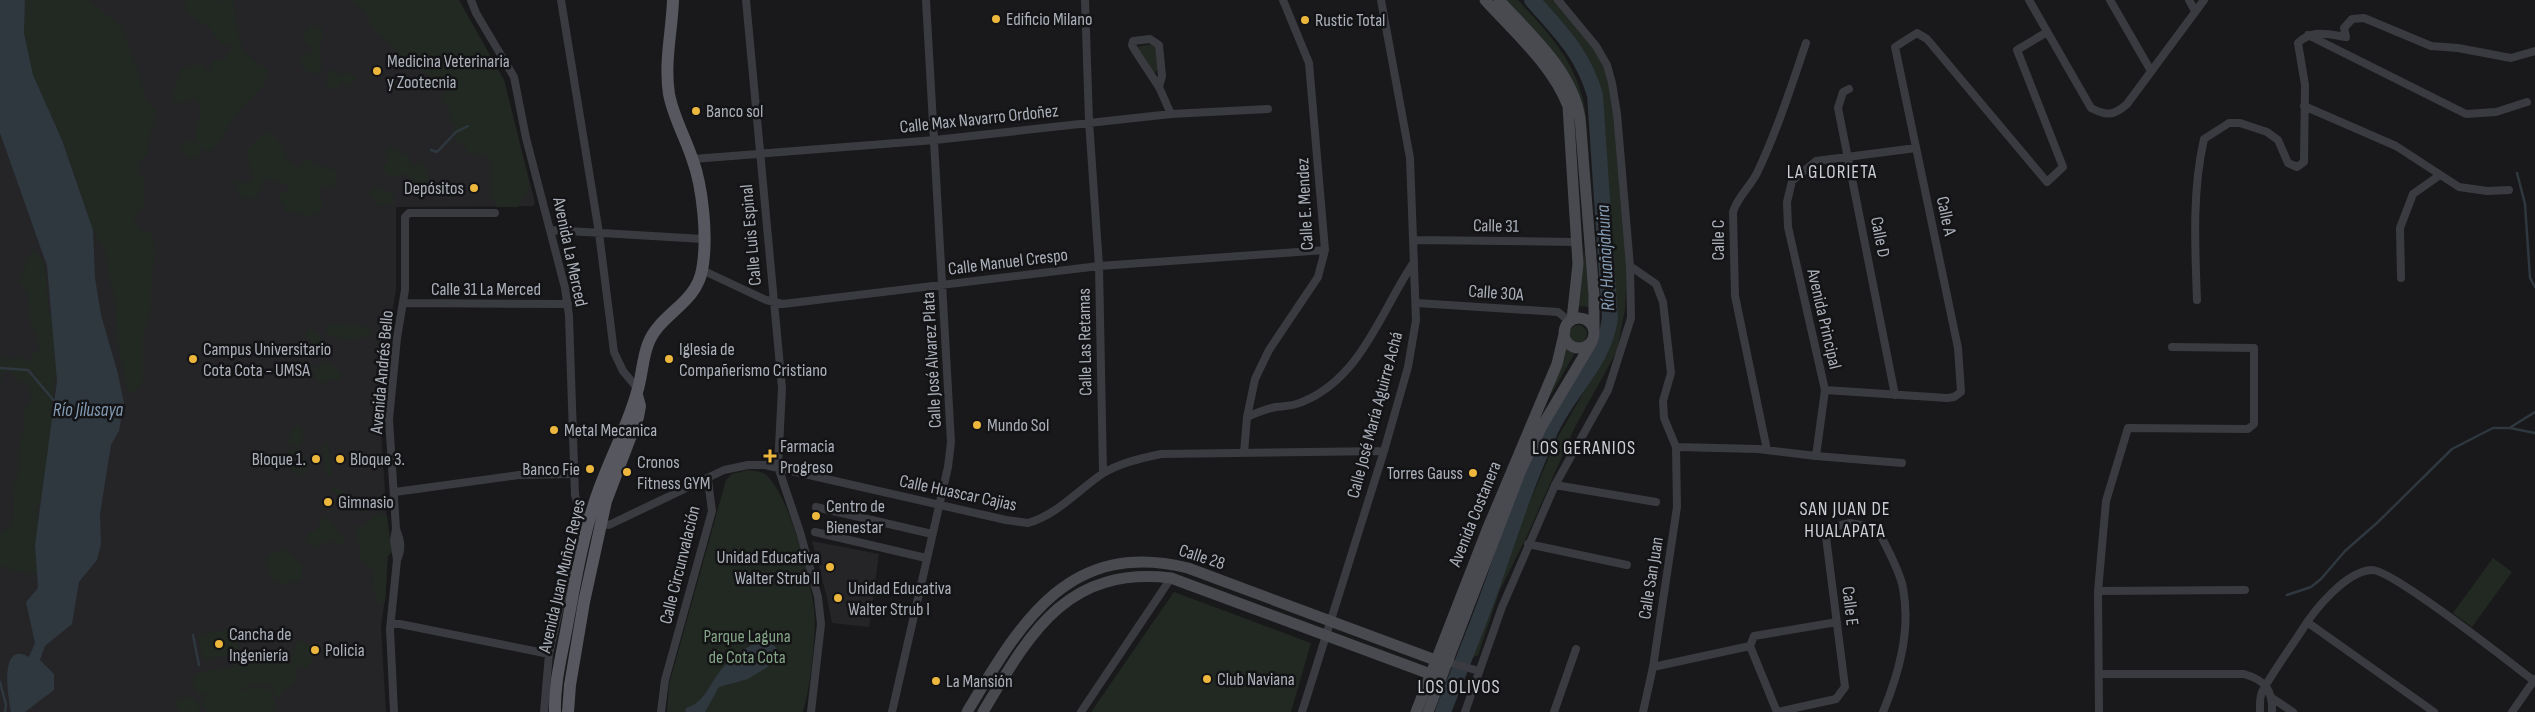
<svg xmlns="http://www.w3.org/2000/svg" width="2535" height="712" font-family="'Sofia Sans Condensed',sans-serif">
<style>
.built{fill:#252528}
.green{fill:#212922}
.water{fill:#2f373f}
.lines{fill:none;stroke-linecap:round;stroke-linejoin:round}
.stream{stroke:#2f373f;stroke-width:2.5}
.river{stroke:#2f373f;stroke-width:16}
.minor{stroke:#3a3b40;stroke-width:8}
.secondary{stroke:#484a50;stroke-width:11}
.primary{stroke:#56575f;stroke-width:12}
.poi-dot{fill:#edb73e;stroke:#141416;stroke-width:2}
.labels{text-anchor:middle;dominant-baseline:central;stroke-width:5;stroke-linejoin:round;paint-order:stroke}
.poi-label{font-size:18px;fill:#abb0ba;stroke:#141416;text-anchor:start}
.street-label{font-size:18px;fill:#abb0ba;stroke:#141416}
.park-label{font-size:18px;fill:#83a486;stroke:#141416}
.neighbourhood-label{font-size:19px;letter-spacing:1px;fill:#cccfd6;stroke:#141416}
.water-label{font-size:19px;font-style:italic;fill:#849cb4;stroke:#141416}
</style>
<rect width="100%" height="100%" fill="#19191b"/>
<!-- built -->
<path class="built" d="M0,0H459L467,18L504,80L535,203L533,206L396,207V290L388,336L382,408L375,414L374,422L381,429L388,541L386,591L381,627L386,712H0Z
M812,541L879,554L869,627L832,623L827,598Z"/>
<!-- green -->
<path class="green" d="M25,0H88L121,26L138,70L146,99L156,111L154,125L149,136L148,153L140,160L138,172L145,180L143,209L134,214V219L141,231L152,233L155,249L151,286V307L143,337V382L134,393L128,392L117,340L115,298L109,277L106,252L93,230L62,140L33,75L24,33Z
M187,0H220L222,3L226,0H233L237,31L244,51L268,71L266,82L235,116L216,147L211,151H204L199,146L201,155L191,159L183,154L182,143L190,140L198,144C192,130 199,122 201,108L198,104V98L175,104C168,93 179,83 179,72L184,68L200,64L208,72L213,61L226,59L229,50L234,49L235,46L221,44L209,27L191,17L184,8Z
M349,0H459L504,80L530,186L518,207H497C486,191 493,176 491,159L485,155L469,154L463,145L455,140L453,133L456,126L450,117L449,107L442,102L444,90L441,84L400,55L385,39L375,32L365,12Z
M1505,0H1518C1546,30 1573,58 1583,99C1587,117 1587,138 1589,156L1582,154L1577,100Z
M1535,0H1555L1602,58L1611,90L1627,268L1625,309L1617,351L1575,427L1527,536L1500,590L1478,655L1467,660L1503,566L1556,440L1607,352L1614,329L1616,307L1600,101L1586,61Z
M309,25L320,27L323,31L319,55L323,65L317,74L309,73L300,64L302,56L312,53V48L305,44L303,39Z
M1151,44L1158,48L1159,68L1155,73L1150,71L1136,47Z
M328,69L342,75L350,72L356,78L348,86L342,81L336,90L324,86L329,80Z
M270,132L282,144L287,160L299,167L304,161L311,160L314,164L336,170L337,181L334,186L319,187L323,207L318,214L308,216L286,211L279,199L281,193L289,189L288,185L268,179L263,180L257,197L248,199L239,196L234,182L238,181L248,184L253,178L248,160V149L264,133Z
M388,146L410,157L411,166L421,162C429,169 431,180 426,190L414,188L409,177L410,173L393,177L385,173L383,167L389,159L386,150Z
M377,187L394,195V204L377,206L369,193L371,189Z
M1584,248L1590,307L1578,306Z
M35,250L41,257L45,270L49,313L59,326L60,376L55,378L52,403L56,407C53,432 54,460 47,485C44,499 30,507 41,524L40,568L36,574L15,571L0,565V532L11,526L14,510L13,484L19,474V449L24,426L23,411C31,403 34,393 28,383L14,378L10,371L1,373L3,379L0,382V357L11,359L21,357L25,362L30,360L33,354L40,350L37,344V332C25,322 31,306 27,293C26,290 22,286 19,283L31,252Z
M333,324L363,326L372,331C366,343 325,343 325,326Z
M1569 334a9 9 0 1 1 18 0a9 9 0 1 1-18 0Z
M308,328L320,335L324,344L322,352L313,350L310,340L305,335Z
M1562,344L1576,351L1538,417Z
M323,363L332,364L342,374L341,379L337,381L329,379L323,384L316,380L314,368Z
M298,425L302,428L303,444L300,447L289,445L288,442L293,427Z
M328,444L333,476L327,477L322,445Z
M292,448L300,450V455L305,456L308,468L303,475L290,470L294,461L288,452Z
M748,470C753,471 762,471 766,475C789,493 815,591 815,621C814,651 811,684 803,712H667L669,684L726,480L732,474Z
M335,486L368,509L364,514L332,490Z
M379,513L387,516L392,552L388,556L385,602L378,605L372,584L374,571L361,561C361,546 356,540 356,526H363Z
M324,516L329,518L338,533L344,537L343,543L339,544L331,540L314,547L310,546L306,539L307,535L316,530Z
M285,549L302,565V580L283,584L271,578L266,559L269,554Z
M2493,558L2512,572L2472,627L2453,613Z
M1174,592L1311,643L1291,712H1091Z
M235,628L240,653L203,660L198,636Z
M300,640L309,644L314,658L307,668L297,666L295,684L284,690L279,698L275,696L271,685L251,684L239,690L214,691L233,689L240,692C250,684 260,686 271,690L275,702L273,712H207L202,704L207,693L198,695L192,680L196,673L231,667L274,655L280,656L287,664H291L296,643Z
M189,697L196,699L201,712H181L176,708L177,700Z"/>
<!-- water -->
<path class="water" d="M0,0H25L24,33L33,75L62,140L93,230L95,278L101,315L118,374L124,403L119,431L111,445L100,514L101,544L97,560L79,582L72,624L45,646L40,660L54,674V690L25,712H11C7,693 0,640 29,657L35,643L26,602L38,588L35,545L57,381L47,266L0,133Z
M758,643C770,643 777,642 778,656L771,665L748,679L719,687L705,712H685L686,708C704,702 707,689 718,674C725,663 746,645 758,643Z"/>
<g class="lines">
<!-- stream -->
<path class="stream" d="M431,150L437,152L456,132L468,126
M2517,173L2525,204L2530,278L2535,287
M0,368L28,370L56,403
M2511,427L2535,412
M2287,595L2311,587L2321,579L2345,551L2378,522L2452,449L2493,428H2510L2535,433
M193,635L199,665
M0,682L6,705L5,712"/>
<!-- river -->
<path class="river" d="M1443,712C1460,668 1478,625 1494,580C1511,530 1528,479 1550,431C1568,391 1604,363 1610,318L1595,95C1583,54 1560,31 1532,0"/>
<!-- minor -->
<path class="minor" d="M471,0L476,13L514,77L526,138L565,288L569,316L575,495L579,509L589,520
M561,0L599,233L614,352L623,371L638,389
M746,0L782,388L778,467L800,532L818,597L821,624L811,712
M1085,0L1089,121L1099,266L1103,473
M2029,0L2091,108C2106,116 2114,116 2127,104L2204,0
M2110,0L2151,71
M2189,0L2195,11
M2308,35L2466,114L2496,112L2527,102
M1159,87L1162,76L1159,45L1150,39L1133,41L1132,45L1134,49L1159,87L1171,114
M1849,89L1843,92L1838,108L1895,395
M2304,106L2396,146L2459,187L2487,191L2509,190
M693,159L935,140L1171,114L1268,109
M551,230L703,239
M1414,240L1577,242
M1630,266L1656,284L1663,302L1671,373L1663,401L1664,418L1676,447L1677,507L1653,667L1643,712
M702,270L766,300L783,304L1099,266L1325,250
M2401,278L2400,228L2413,194L2440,175
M2197,300C2195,247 2192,191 2204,139L2229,123H2240L2267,132L2278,140L2288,163L2297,167L2304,162L2305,85L2298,43C2312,29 2328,34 2346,37L2344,28L2352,19L2364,18L2431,46L2458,48L2511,58L2535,51
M404,303L568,304
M1417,303L1558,312L1569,321
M1825,390L1947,398L1954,397L1961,392L1958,348L1895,47L1917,33L1927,39L2047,182L2063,167L2017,50L2047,32
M1247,417C1256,413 1266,409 1276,407C1284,406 1294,406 1302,402C1362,378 1381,310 1414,262
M1676,447L1758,449L1816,456L1825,390L1788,227L1787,202L1792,181L1816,161L1916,148
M1767,450L1735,296L1733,212C1738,196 1750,187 1757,173C1777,131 1791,87 1806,43
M1244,453L1247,417L1255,379L1269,350L1318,277L1325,250L1309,63L1283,0
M1816,456L1902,463
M1555,485L1656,502
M395,492L519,475L574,474
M816,507L932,534
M601,523L609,525L724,470L748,465H765L1006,520L1028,523C1058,514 1077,491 1102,474C1119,463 1142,458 1161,454L1384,451
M396,529C401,541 402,549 397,560
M815,532L926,558
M1528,544L1627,565
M2098,591L2245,590
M1837,622L1754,636L1750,646L1777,712L1836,699L1845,687L1825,529L1850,523L1877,528C1885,545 1900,570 1903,588C1911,631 1899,673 1883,712
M2307,622L2434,712
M391,624H400L549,654
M1446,664L1451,663L1479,671
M1653,667L1750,646
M2099,674H2244C2265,680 2273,690 2272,712
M2272,698L2293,712
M394,712L390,629L397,560L394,540L396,529L389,419L397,338L405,290V217L409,213H495
M544,712L549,654L565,584L575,573
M661,712L665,680L712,511L708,480
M892,712L948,467L951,442L926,0
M1081,712L1171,578
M1302,712L1384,451L1408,367L1416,320L1410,158L1381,0
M1465,712L1502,607L1555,485L1608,390L1631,318L1630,266L1617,114L1612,83L1607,65L1596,46L1558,0
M1554,712L1576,649
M2099,712L2098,591L2106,501L2128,428L2248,429L2254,424V348L2172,347
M2260,712C2260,705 2259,696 2263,690C2275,669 2289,650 2302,630C2315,609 2346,571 2372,570C2391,569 2511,663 2534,681
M2512,712L2535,679"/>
<!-- secondary -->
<path class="secondary" d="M1485,0C1514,32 1552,65 1568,106L1578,264L1572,319
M1499,0C1531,35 1572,70 1580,118L1594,295V329
M1564 333a15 15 0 1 1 30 0a15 15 0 1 1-30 0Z
M967,712C1020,624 1068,538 1188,568L1446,664
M983,712C1030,633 1066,566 1171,578L1441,678
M1416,712L1487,530L1557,364L1565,330
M1428,712L1521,470L1542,426L1592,342"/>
<!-- primary -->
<path class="primary" d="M555,712C554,683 562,654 567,626C575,583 582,540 596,498C608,462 627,428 637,392C642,377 642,360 648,344C659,314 696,304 702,270C708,239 703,187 692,158C685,137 673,116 669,94C664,62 672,31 673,0
M568,712L570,685L584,602L606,501L638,417L640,406L637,395"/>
</g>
<!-- markers -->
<g class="poi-dot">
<circle cx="996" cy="19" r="5"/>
<circle cx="1305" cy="20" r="5"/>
<circle cx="377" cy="71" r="5"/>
<circle cx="696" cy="111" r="5"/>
<circle cx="474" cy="188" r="5"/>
<circle cx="193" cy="359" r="5"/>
<circle cx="669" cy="359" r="5"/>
<circle cx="977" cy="425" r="5"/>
<circle cx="554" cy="430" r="5"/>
<path d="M767.5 448.5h5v5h5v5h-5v5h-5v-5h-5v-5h5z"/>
<circle cx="316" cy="459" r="5"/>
<circle cx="340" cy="459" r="5"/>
<circle cx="590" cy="469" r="5"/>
<circle cx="627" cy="472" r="5"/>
<circle cx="1473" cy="473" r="5"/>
<circle cx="328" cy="502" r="5"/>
<circle cx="816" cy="516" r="5"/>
<circle cx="830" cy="567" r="5"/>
<circle cx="838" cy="598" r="5"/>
<circle cx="219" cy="644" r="5"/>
<circle cx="315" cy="650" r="5"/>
<circle cx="1207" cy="679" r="5"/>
<circle cx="936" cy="681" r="5"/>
</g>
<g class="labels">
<!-- poi labels -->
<g class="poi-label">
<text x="1006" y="19">Edificio Milano</text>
<text x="1315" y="20">Rustic Total</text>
<text x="387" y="61">Medicina Veterinaria<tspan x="387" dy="21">y Zootecnia</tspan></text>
<text x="706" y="111">Banco sol</text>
<text x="464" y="188" text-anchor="end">Depósitos</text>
<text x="203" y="349">Campus Universitario<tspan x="203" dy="21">Cota Cota - UMSA</tspan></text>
<text x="679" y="349">Iglesia de<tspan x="679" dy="21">Compañerismo Cristiano</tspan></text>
<text x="987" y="425">Mundo Sol</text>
<text x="564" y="430">Metal Mecanica</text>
<text x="780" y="446">Farmacia<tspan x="780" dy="21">Progreso</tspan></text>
<text x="306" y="459" text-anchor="end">Bloque 1.</text>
<text x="350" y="459">Bloque 3.</text>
<text x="637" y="462">Cronos<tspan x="637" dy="21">Fitness GYM</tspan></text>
<text x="580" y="469" text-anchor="end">Banco Fie</text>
<text x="1463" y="473" text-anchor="end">Torres Gauss</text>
<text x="338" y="502">Gimnasio</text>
<text x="826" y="506">Centro de<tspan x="826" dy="21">Bienestar</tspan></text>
<text x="820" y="557" text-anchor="end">Unidad Educativa<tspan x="820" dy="21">Walter Strub II</tspan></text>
<text x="848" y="588">Unidad Educativa<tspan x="848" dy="21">Walter Strub I</tspan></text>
<text x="229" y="634">Cancha de<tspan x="229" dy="21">Ingeniería</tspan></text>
<text x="325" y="650">Policia</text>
<text x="1217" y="679">Club Naviana</text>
<text x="946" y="681">La Mansión</text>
</g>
<!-- street labels -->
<g class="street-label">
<text transform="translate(979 119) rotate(-6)">Calle Max Navarro Ordoñez</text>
<text transform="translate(1305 204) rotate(-93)">Calle E. Mendez</text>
<text transform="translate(1946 216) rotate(78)">Calle A</text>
<text transform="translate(1496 226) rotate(1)">Calle 31</text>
<text transform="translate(751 235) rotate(-95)">Calle Luis Espinal</text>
<text transform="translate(1880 237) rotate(79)">Calle D</text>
<text transform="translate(1718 240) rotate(-90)">Calle C</text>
<text transform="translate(570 252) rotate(78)">Avenida La Merced</text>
<text transform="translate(1008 262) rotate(-7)">Calle Manuel Crespo</text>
<text x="486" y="289">Calle 31 La Merced</text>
<text transform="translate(1496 293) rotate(4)">Calle 30A</text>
<text transform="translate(1824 319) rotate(77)">Avenida Principal</text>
<text transform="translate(1085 342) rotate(-91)">Calle Las Retamas</text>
<text transform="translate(932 360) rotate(-93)">Calle José Alvarez Plata</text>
<text transform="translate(382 372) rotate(-85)">Avenida Andrés Bello</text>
<text transform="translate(1375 415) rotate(-75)">Calle José María Aguirre Achá</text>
<text transform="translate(958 493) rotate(12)">Calle Huascar Cajias</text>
<text transform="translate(1475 514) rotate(-68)">Avenida Costanera</text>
<text transform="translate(1202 557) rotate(18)">Calle 28</text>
<text transform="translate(680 565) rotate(-76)">Calle Circunvalación</text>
<text transform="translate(562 576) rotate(-77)">Avenida Juan Muñoz Reyes</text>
<text transform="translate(1651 578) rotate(-81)">Calle San Juan</text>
<text transform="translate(1850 606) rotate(83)">Calle E</text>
</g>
<!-- park labels -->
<g class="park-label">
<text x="747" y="636">Parque Laguna<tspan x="747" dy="21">de Cota Cota</tspan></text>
</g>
<!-- neighbourhood labels -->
<g class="neighbourhood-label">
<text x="1832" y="172">LA GLORIETA</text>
<text x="1584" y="448">LOS GERANIOS</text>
<text x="1845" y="509">SAN JUAN DE<tspan x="1845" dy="22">HUALAPATA</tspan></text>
<text x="1459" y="687">LOS OLIVOS</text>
</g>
<!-- water labels -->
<g class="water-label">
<text transform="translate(1606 258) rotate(-93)">Río Huañajahuira</text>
<text x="88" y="410">Río Jilusaya</text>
</g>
</g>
</svg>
